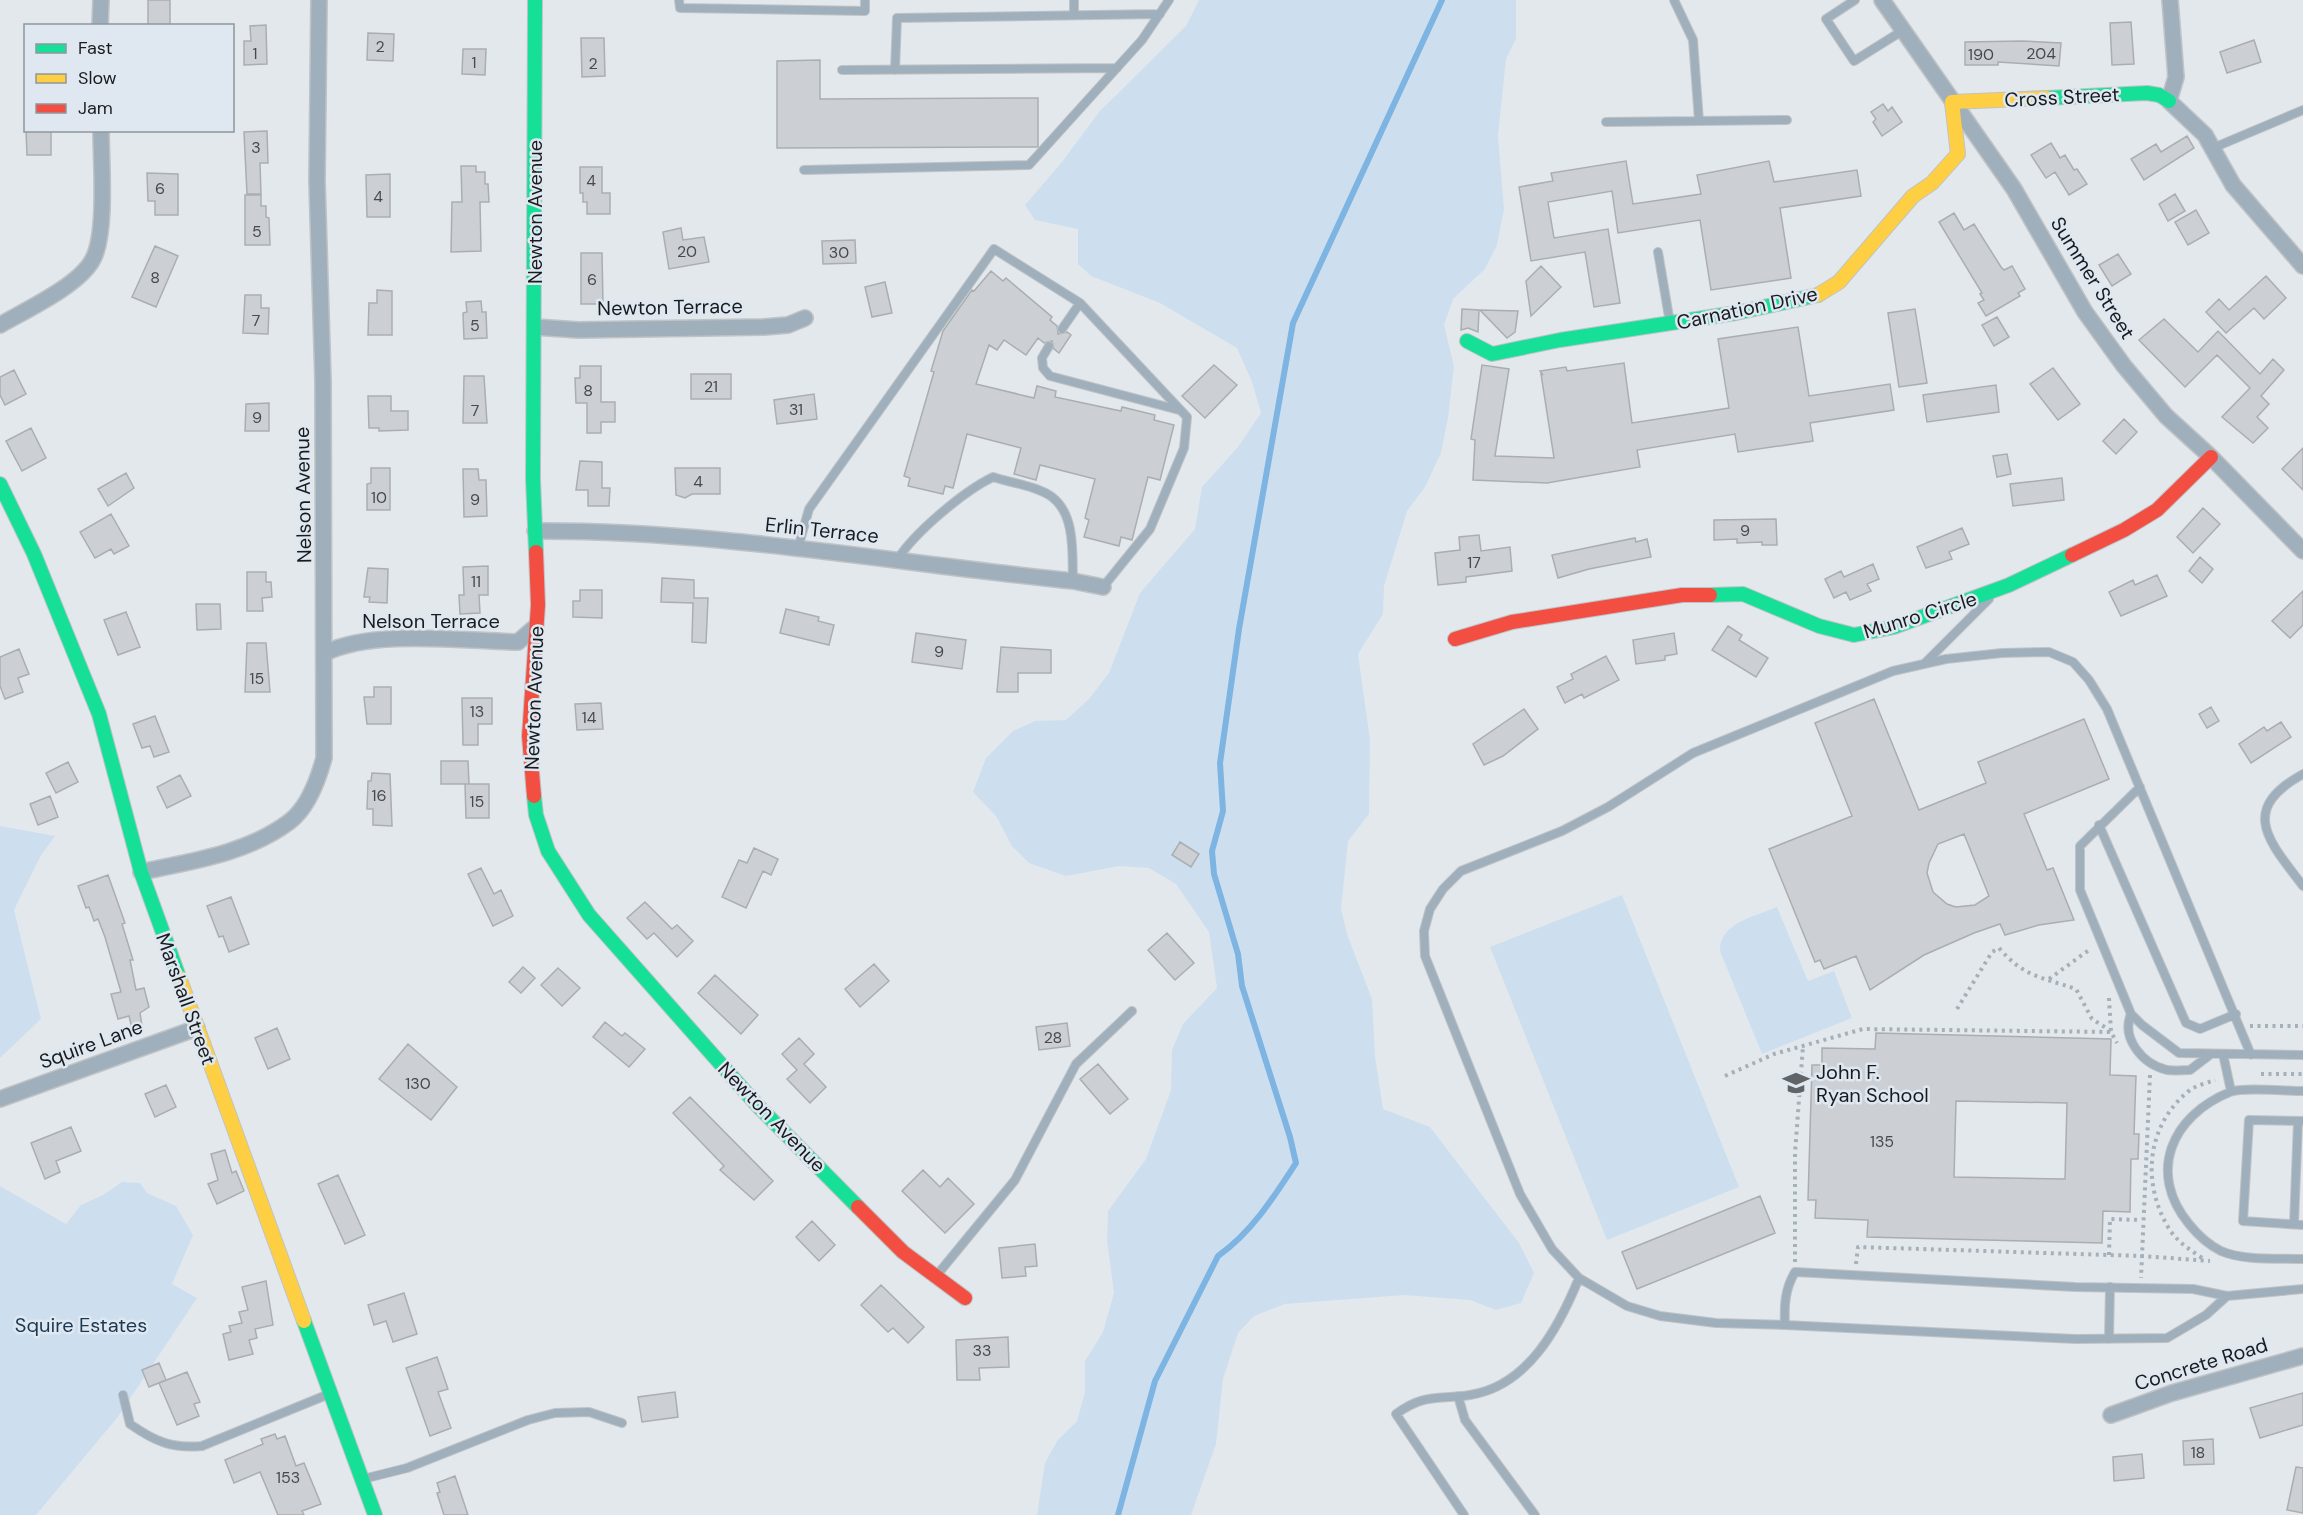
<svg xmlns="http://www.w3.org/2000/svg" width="2303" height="1515" font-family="'DM Sans',sans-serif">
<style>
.green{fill:#cddfef}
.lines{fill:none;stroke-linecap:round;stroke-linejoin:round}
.stream{stroke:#7eb4e1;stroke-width:6}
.building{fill:#ccd0d4;stroke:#aaaeb1;stroke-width:1.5;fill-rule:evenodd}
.lane-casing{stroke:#bfc3c6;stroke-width:10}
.street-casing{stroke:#bfc3c6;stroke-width:18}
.fast-casing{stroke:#bfc3c6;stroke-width:16}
.slow-casing{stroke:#bfc3c6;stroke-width:16}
.jam-casing{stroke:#bfc3c6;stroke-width:16}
.path{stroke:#a6b0b9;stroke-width:4;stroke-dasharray:3 4.5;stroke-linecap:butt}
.lane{stroke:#a0afbc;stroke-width:8}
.street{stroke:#a0afbc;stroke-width:15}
.fast{stroke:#16e098;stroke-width:14}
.slow{stroke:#ffcf43;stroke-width:14}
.jam{stroke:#f24e42;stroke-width:14}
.labels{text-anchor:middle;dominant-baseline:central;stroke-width:5;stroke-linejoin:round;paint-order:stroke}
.number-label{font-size:16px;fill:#474a4d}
.street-label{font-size:20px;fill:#191c1f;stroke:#dfe8f0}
.poi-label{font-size:20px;fill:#191c1f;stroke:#dfe8f0;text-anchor:start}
.park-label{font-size:20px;fill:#1a3953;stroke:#dfe8f0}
</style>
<rect width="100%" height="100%" fill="#e3e8ec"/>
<!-- green -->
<path class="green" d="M1199,0H1516V39L1506,59L1498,136L1504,209L1497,245L1485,269L1453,299L1444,325L1454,366L1448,418L1441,453L1425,487L1407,511L1384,586L1383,614L1358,654L1370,740L1369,814L1348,841L1341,909L1347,934L1372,999L1375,1056L1383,1109L1430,1127L1519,1243L1534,1273L1521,1303L1496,1310L1470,1300L1404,1295L1285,1304L1254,1316L1238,1333L1223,1379L1216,1444L1191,1515H1037L1045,1463L1057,1441L1077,1421L1085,1392V1361L1103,1332L1114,1293L1107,1241L1108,1211L1146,1159L1171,1090L1172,1050L1183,1024L1217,988L1209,932L1176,884L1149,868L1119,866L1066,876L1029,863L1012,846L996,816L973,792L986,758L1013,731L1035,721L1066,720L1089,699L1109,673L1140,593L1195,529L1202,487L1238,447L1261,413L1252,382L1237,348L1160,303L1091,276L1078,264V229L1035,220L1025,205L1062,162L1099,112L1186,26Z
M0,826L55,836L40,857L14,910L41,1019L0,1058Z
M1622,895L1739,1187L1607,1240L1490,947Z
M1777,907L1808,981L1834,971L1852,1018L1762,1054L1720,951C1719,923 1756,916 1777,907Z
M122,1182L140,1183L147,1193L176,1206L193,1235L172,1284L197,1298L117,1418L36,1515H0V1186L66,1224L81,1205L103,1195Z"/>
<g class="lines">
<!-- stream -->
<path class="stream" d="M1118,1515L1155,1381L1218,1256C1251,1233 1274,1197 1296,1163L1290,1137L1242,986L1238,954L1214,874L1212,851L1223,811L1220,763L1239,629L1293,323L1442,0"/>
</g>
<!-- building -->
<path class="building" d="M148,0H170V26H148Z
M2131,22L2134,64L2112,65L2110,23Z
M266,25L267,64L244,65V41H251L250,26Z
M368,33L394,34L393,61L367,60Z
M581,38H604L605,76L582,77Z
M2254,40L2261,62L2227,73L2220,52Z
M2022,41L2061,43L2059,66L1998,62V65H1965V42Z
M463,49H486L485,75L462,74Z
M820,60V99L1038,98V147L777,148V61Z
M1883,104L1888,111L1892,107L1902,122L1882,136L1873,122L1876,119L1871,112Z
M26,130H51V155H27Z
M267,131L268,163H260L261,194H247L244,132Z
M2187,136L2194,148L2144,180L2131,159L2156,144L2161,152Z
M2051,143L2060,158L2065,155L2074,170L2077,169L2087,184L2069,195L2055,172L2046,178L2031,155Z
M1626,161L1633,204L1701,194L1697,175L1769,161L1774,182L1857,170L1861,196L1780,208L1791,278L1711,290L1700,220L1618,233L1612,191L1548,202L1554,238L1608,229L1620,303L1594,307L1585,252L1531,261L1519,187L1553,181L1551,173Z
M461,166H476V172H485V184H488L489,202H480L481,251L451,252L452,202H462Z
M580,167H602V193H610V214H587V202H583V193H580Z
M147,173L178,174V215H155V201H148Z
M390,174V217H367L366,175Z
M2175,194L2185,211L2168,221L2159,204Z
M245,195H261V206H266V217L269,218L270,245H245Z
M2196,210L2209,233L2188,245L2175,222Z
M1954,213L1964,230L1974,224L2001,267L2004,270L2012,266L2025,289L2018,293L2020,296L1986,316L1978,303L1984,300L1980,294L1982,293L1939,222Z
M681,228L683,240L704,237L709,262L669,269L663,232Z
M855,240L856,263L823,264L822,241Z
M155,246L178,256L156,307L132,297Z
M581,253H602L603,304H581Z
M2118,254L2131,274L2112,286L2099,265Z
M1541,266L1561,287L1531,316L1526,281Z
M991,271L1003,281L1006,278L1052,317L1050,320L1057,326L1058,334L1067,332L1071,335L1059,353L1054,349L1052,341L1044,343L1038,338L1026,355L1004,340L997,350L989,345L976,384L1034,398L1037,386L1056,391L1055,397L1121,411L1122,407L1155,415L1154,420L1174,425L1160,480L1148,477L1132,540L1121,537L1119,546L1084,537L1089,520L1085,518L1095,479L1040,465L1036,480L1014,474L1021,448L967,434L953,488L945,486L943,494L908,486L910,478L904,476L934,372L931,371L943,331L972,290L974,291Z
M2266,276L2286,298L2264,319L2254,308L2226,333L2206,312L2219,299L2229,310Z
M885,282L892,313L872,317L865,287Z
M377,290L392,291V335H368L369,303H377Z
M245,295H261V308H269L268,334L243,333Z
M481,301L482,312H486L487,338L464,339L463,313L467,312L466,302Z
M1462,309L1479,310L1478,332L1468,328L1461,330Z
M1915,309L1927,383L1899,387L1888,313Z
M1480,310L1518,311L1515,332L1507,338Z
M1997,317L2009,337L1994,346L1982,325Z
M2164,319L2198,352L2218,331L2260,374L2273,359L2284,370L2261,396L2269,404L2257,417L2268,428L2253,443L2222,417L2250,388L2217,355L2185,387L2139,340Z
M1798,327L1809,396L1890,384L1894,410L1810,423L1813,441L1738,452L1735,434L1637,450L1640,467L1547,483L1473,480L1475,440L1471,439L1482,365L1509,369L1495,456L1554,458L1541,374L1543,375L1540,371L1566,367L1567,371L1624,363L1632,423L1729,408L1718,339Z
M1214,365L1237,385L1205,418L1182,396Z
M580,366H601V402H615V422H601V433H587V403H576L575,378H580Z
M2053,368L2080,404L2058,420L2030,384Z
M14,370L26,394L5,405L0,395V377Z
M691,374H731V399H691Z
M464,376H484L487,423H463Z
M1996,385L1999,412L1927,422L1923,395Z
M814,394L817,419L777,424L774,400Z
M368,396H391V411H408V430L379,431V428H369Z
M269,403V431H245L246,404Z
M2124,419L2137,432L2116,454L2103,441Z
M31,428L46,458L22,471L6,441Z
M2303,448V490L2282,469Z
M2007,454L2011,474L1997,477L1993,456Z
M580,461L602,462V488H610L609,506H588V490H576Z
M371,468H390V510H367V484L371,483Z
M675,468H720V494H692L685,498L676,495Z
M463,469H478L479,480H486L487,516L464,517Z
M126,473L134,488L108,506L98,489Z
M2062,478L2064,500L2013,506L2010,484Z
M2203,508L2220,524L2193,553L2177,537Z
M111,514L129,546L114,554L111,549L95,558L80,532Z
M1776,519L1777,545H1762V542L1737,543V539L1714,540V520Z
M1962,528L1969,544L1949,552L1952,559L1926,568L1917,547Z
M1479,535L1481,551L1510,547L1512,571L1466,577V582L1438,585L1435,553L1460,550L1459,537Z
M1635,538L1636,542L1647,539L1651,557L1589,569L1558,578L1552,555Z
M2200,557L2213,569L2202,583L2189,571Z
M1873,564L1879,579L1867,584L1871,591L1850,600L1846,592L1834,598L1825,579L1841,571L1844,577Z
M488,566V595H479L480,613L460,614L459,595H464L463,567Z
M368,568L388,569L387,603L369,602L370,597H364Z
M247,572H266V582H271L272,597L262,598L263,611H247Z
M2157,575L2167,596L2121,616L2109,592L2133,580L2135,585Z
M662,578L694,580V598H708L706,643L692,642L693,603L661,602Z
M580,590H602V618L573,617V601H580Z
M2303,591V625L2290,638L2272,621Z
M196,604H220L221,629L197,630Z
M786,609L819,617L818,621L834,625L829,645L780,633Z
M126,612L140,647L118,655L104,620Z
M1728,626L1742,635L1739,640L1768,658L1756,677L1712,650Z
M916,633L966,640L962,669L912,662Z
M1674,633L1677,654L1665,656V660L1636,664L1633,640Z
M247,643H266L270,692H245Z
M1001,647L1051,650V673H1018V692H997Z
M19,649L29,674L18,678L23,692L5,699L0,686V657Z
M1606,656L1619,680L1584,698L1582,694L1565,703L1557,687L1573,679L1571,674Z
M374,687H391V724H367L364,697H374Z
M462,698H492V724H478V745H463Z
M1874,699L1919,810L1986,783L1978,762L2084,719L2109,779L2024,814L2047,870L2053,868L2074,920L2039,925L2005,935L2000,924L1974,933L1924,955L1870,990L1856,956L1824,969L1820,960L1815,962L1769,849L1852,816L1815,723ZM1964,834L1989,896L1975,905L1956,907L1947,904L1933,892L1927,873L1929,863L1938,844Z
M601,703L603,729L577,730L575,704Z
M2211,707L2219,721L2207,728L2199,714Z
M1524,709L1538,729L1503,756L1484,765L1473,744Z
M155,716L169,752L154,757L150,746L142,748L133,724Z
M2281,722L2291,737L2251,763L2239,744L2264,727L2267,731Z
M441,761H468L469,784H441Z
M68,762L78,782L56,793L46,773Z
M372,773L390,774L392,826L373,825V809H367L368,781H371Z
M180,775L191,796L167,808L157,787Z
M465,784H489V818H466Z
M50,796L58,817L38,825L30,804Z
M1180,842L1199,854L1191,867L1172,855Z
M754,848L778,859L771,875L763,871L746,908L722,897L739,860L747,863Z
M481,868L494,894L501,890L513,916L493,926L468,874Z
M108,875L125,923L122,924L133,960H130L136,990L144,988L149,1007L140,1013L142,1026L132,1028L129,1016L118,1019L111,994L121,992L105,937L98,919L94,921L89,907L86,908L78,886Z
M231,897L249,944L229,952L223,936L219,937L207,906Z
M645,902L672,929L677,925L693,941L677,957L654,933L647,939L627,918Z
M1167,933L1194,963L1175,980L1148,950Z
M874,964L889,981L860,1007L845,989Z
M523,967L535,978L521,993L509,982Z
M558,968L580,988L562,1006L541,985Z
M715,975L758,1015L741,1034L698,993Z
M605,1022L622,1036L625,1033L645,1049L629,1067L593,1037Z
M1067,1023L1070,1046L1039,1050L1036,1027Z
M277,1028L290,1059L268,1069L255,1038Z
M1876,1033L2111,1039L2110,1075L2136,1076L2134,1134H2139L2138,1159H2131L2130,1212L2103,1211L2102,1243L1867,1237L1868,1220L1815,1218L1816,1200H1808L1812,1065H1822V1048L1875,1049ZM1956,1101L2067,1103L2065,1179L1954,1177Z
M799,1038L814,1054L804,1064L826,1087L810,1103L787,1079L797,1070L782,1054Z
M408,1044L457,1087L431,1120L379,1079Z
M1098,1064L1128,1099L1110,1114L1080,1079Z
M166,1085L176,1107L155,1117L145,1094Z
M690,1097L773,1181L754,1200L720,1170L724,1166L673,1113Z
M71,1127L81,1151L56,1161L60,1172L45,1179L31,1143Z
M225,1150L232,1173L236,1171L244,1191L217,1204L208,1184L218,1180L211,1154Z
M923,1170L940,1187L948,1178L974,1204L945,1233L902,1191Z
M338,1175L365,1235L345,1244L318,1184Z
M1760,1196L1775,1233L1637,1289L1622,1252Z
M812,1221L835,1245L819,1261L796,1237Z
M1035,1244L1037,1266L1025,1267L1026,1276L1002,1278L999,1248Z
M266,1281L273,1325L255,1329L257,1338L249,1340L253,1354L229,1360L223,1334L231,1332L229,1326L242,1323L239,1312L248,1310L242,1287Z
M881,1285L924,1327L908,1343L893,1328L888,1332L861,1305Z
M404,1293L417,1334L393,1342L386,1321L374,1325L368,1305Z
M1008,1337L1009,1367L979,1368L980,1380H957L956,1340Z
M437,1357L448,1389L438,1392L451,1428L430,1436L406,1368Z
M159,1363L166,1380L149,1387L142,1370Z
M187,1372L200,1402L194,1404L199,1416L177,1425L159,1383Z
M675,1392L678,1417L642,1422L638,1397Z
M2303,1393V1425L2260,1438L2250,1408Z
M275,1434L277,1439L285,1436L296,1466L304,1463L321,1504L302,1511L304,1515H278L260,1472L234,1483L225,1460L263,1444L261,1439Z
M2213,1439L2214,1464L2184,1465L2183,1441Z
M2142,1454L2144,1478L2114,1481L2113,1457Z
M2296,1467L2303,1468V1513L2287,1510Z
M455,1476L468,1515H444L437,1493L440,1492L437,1483Z"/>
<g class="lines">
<!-- lane casing -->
<g class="lane-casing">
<path id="lane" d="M679,0L680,8L865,11V0
M1855,0L1826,19L1854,61L1902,31
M1074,15V0
M842,70L1117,68
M895,70L897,18L1160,14
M1699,121L1787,120
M1606,122L1699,121L1693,40L1674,0
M2213,148L2303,110
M804,170L1029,165L1142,40L1169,0
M1658,252L1670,323
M1062,329L1080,303
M1049,346L1042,358L1043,368L1050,376L1179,410
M798,548L809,509L994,249L1080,303L1187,417L1184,448L1150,529L1103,587
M897,560C915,532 964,491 993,477C1011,483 1037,486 1052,497C1076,515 1072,555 1073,581
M1925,663L1989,599
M2303,774C2238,810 2269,841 2303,886
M2140,787L2080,846V890L2131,1014L2142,1025L2179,1053L2303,1055
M2099,825L2186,1023L2200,1029L2236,1014
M2131,1014C2121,1038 2142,1064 2167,1070C2174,1071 2183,1070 2190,1070L2211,1054
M2223,1054L2231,1091
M2303,1091C2287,1091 2242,1087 2230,1092C2171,1116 2147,1173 2189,1224C2197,1234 2209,1245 2221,1251C2244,1261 2278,1258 2303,1259
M2303,1121L2249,1120L2243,1221L2303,1225
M2294,1224L2298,1121
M937,1275L1015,1180L1076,1064L1132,1011
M2227,1296L2206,1315L2167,1338L2076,1339L1785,1325C1784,1305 1785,1289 1795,1272L2075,1287L2193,1289L2227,1296L2303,1289
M1785,1325L1716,1323L1660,1316L1627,1306L1579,1278L1552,1249L1520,1194L1425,956L1424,931L1430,909L1443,889L1461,871L1562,831L1608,807L1693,753L1893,671L1946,659L2002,653L2049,652L2073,662L2089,680L2107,709L2251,1055
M2109,1339L2110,1287
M123,1395L130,1424C154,1441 172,1449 202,1446L329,1394
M1458,1396L1465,1420L1535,1515
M363,1479L407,1468L528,1420L555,1413L589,1412L622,1423
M1464,1515L1396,1414C1425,1393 1437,1400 1470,1395C1528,1386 1559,1327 1579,1278"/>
</g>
<!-- street casing -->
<g class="street-casing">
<path id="street" d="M1882,0L2014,189L2085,312L2124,366L2166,416L2211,457L2303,551
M2170,0L2176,77L2169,101L2205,135L2233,185L2303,266
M100,26L101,0
M0,325C26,310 80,285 93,259C107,233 101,161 101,130
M535,327L578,330L764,327L788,325L805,318
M535,531C716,530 894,563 1073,581L1103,587
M325,653C373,629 464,641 518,642L534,628
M141,872C192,861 246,854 289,822C308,808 318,780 324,758L323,381L317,181L319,0
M0,1099L197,1028
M2111,1415L2172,1393L2303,1356"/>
</g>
<!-- fast casing -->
<g class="fast-casing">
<path id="fast" d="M535,0L533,479L536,552
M2047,98L2147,93L2159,95L2169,101
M1467,341L1492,354L1560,340L1736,313L1818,295
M0,484L34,554L99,714L141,872L179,977
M1710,595L1743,594L1819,626L1854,635L1894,627L2009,585L2072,555
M534,796L536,815L548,851L589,915L757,1105L858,1207
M304,1321L375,1515"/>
</g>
<!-- slow casing -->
<g class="slow-casing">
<path id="slow" d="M1818,295L1839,282L1913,196L1932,183L1958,154L1952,102L2047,98
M179,977L304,1321"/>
</g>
<!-- jam casing -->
<g class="jam-casing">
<path id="jam" d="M2072,555L2124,530L2157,510L2211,457
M1455,639L1512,622L1682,595H1710
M534,796L529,736L538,605L536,552
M858,1207L903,1252L965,1298"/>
</g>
<!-- path -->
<path class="path" d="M2049,979L2089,950
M2109,998L2111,1032L2117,1043
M1957,1009L1992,952L1999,948C2024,977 2041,977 2076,989L2092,1019L2111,1031
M2250,1026H2303
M2261,1074H2303
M2150,1075L2142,1256L2210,1261
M1725,1076L1774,1054L1863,1029L2111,1032
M2109,1255L2110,1219L2141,1220
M2202,1258C2189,1249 2176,1241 2168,1227C2141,1181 2147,1124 2190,1090C2197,1085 2207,1083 2215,1080
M1795,1262V1153L1803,1046
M1856,1264L1858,1247L2109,1255L2142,1256L2141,1278"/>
<!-- lane -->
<use href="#lane" class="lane"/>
<!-- street -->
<use href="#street" class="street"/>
<!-- fast -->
<use href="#fast" class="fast"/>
<!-- slow -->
<use href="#slow" class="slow"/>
<!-- jam -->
<use href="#jam" class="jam"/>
</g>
<!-- icons -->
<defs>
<g id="school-bare" transform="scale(2.07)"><path d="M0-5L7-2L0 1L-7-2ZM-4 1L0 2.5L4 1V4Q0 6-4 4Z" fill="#606367" stroke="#dfe8f0" stroke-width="2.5" paint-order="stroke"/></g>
</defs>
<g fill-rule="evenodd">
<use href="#school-bare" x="1796" y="1083"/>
</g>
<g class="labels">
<!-- number labels -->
<g class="number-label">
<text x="380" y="46">2</text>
<text x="255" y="53">1</text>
<text x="2041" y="53">204</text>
<text x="1981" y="54">190</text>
<text x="474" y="62">1</text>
<text x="593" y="63">2</text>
<text x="256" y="147">3</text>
<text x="591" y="180">4</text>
<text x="160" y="188">6</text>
<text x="378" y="196">4</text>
<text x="257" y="231">5</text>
<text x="687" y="251">20</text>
<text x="839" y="252">30</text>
<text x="155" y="277">8</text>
<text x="592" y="279">6</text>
<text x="256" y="320">7</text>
<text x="475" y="325">5</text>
<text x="711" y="386">21</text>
<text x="588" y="390">8</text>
<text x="796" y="409">31</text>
<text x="475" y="410">7</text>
<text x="257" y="417">9</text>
<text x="698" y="481">4</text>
<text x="379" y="497">10</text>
<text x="475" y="499">9</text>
<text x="1745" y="530">9</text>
<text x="1474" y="562">17</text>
<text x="476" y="581">11</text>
<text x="939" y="651">9</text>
<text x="257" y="678">15</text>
<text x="477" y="711">13</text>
<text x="589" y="717">14</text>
<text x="379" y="795">16</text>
<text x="477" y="801">15</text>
<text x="1053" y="1037">28</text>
<text x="418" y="1083">130</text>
<text x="1882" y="1141">135</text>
<text x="982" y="1350">33</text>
<text x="2198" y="1452">18</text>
<text x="288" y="1477">153</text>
</g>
<!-- street labels -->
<g class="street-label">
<text transform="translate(2062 97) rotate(-3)">Cross Street</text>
<text transform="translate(535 212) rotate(-90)">Newton Avenue</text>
<text transform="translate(2093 278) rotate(58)">Summer Street</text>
<text transform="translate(670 307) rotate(-1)">Newton Terrace</text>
<text transform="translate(1747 308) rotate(-12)">Carnation Drive</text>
<text transform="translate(303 495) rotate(-91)">Nelson Avenue</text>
<text transform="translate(822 530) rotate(6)">Erlin Terrace</text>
<text transform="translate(1920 615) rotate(-17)">Munro Circle</text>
<text x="431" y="621">Nelson Terrace</text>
<text transform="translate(534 698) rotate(-88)">Newton Avenue</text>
<text transform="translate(186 999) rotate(70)">Marshall Street</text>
<text transform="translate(91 1044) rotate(-20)">Squire Lane</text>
<text transform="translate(772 1117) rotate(46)">Newton Avenue</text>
<text transform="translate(2201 1364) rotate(-17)">Concrete Road</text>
</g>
<!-- poi labels -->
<g class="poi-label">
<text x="1816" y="1072">John F.<tspan x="1816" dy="23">Ryan School</tspan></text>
</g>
<!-- park labels -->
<g class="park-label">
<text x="81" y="1325">Squire Estates</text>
</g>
</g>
<!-- legend -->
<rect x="24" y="24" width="210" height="108" fill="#dfe8f0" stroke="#90969c" stroke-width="1.5"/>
<rect x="36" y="44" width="30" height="9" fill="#16e098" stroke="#90969c" stroke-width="1.5"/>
<text x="78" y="54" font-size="18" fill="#191c1f">Fast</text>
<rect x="36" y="74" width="30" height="9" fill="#ffcf43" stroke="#90969c" stroke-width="1.5"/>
<text x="78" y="84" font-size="18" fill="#191c1f">Slow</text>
<rect x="36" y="104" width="30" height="9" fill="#f24e42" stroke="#90969c" stroke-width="1.5"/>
<text x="78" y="114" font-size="18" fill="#191c1f">Jam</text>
</svg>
